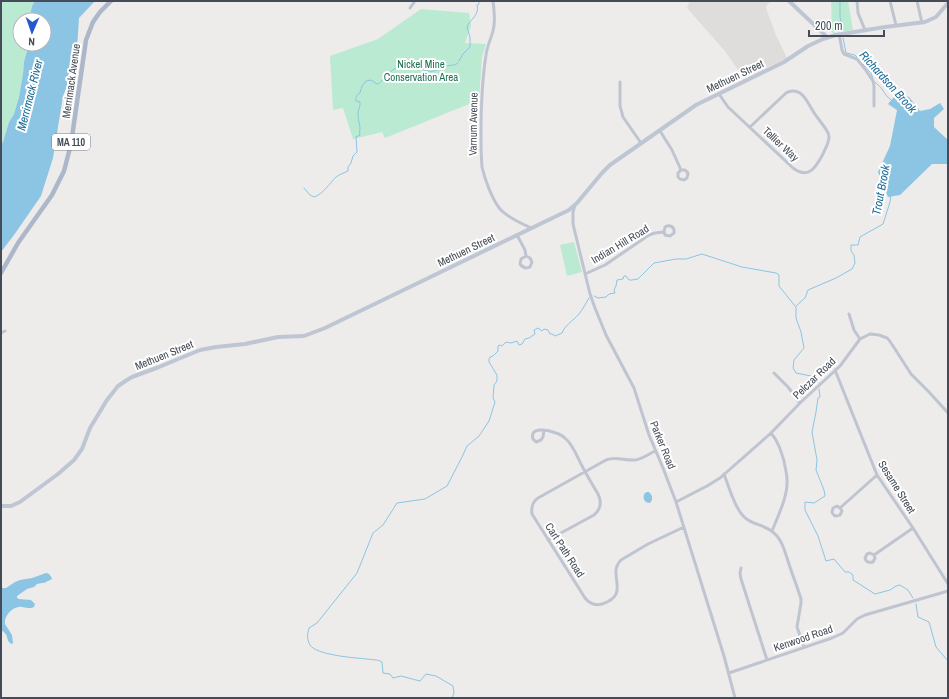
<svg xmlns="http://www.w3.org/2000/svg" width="949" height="699" font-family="'Archivo Narrow',sans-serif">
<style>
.education{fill:#dfdcdc}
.green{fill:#bbead3}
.water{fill:#8bc5e3}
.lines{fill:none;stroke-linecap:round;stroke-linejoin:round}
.stream{stroke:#8bc5e3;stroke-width:1}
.street{stroke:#bfc5d0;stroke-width:3}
.secondary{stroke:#bfc6d3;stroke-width:4}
.primary{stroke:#acb7c9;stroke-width:4.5}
.labels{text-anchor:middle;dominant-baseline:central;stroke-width:4;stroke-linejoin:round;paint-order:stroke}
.shield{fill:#fff;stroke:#7d8289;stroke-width:1}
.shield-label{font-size:10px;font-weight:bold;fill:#454c57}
.park-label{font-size:11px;fill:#1d7152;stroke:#fff}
.street-label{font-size:11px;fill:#454c57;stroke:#fff}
.water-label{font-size:12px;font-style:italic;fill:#176b98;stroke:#fff}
</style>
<rect width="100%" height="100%" fill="#eeebeb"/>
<!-- education -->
<path class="education" d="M690,1H771L766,6L767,11L776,35L787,58L744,78L724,50L687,8Z"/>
<!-- green -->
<path class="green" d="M1,1H35L32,6L29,20H20V44H29L24,62L23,74L19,97L14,114L9,122L3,142L1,145Z
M831,1H848L853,30L832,33Z
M421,9L469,13L471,26L465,43L486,44L482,57L479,100L385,138L382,132L353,139L343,108L333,110L330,56L378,39Z
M574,242L582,272L567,276L560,245Z"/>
<!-- water -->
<path class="water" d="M35,1H95L79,18L76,64L63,96L53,158L41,196L14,235L1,252V145L3,142L9,122L14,114L19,97L23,74L24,62L29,44H44V20H29L32,6Z
M903,95L909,97L920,111L930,109L940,103L944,109L934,118V127L948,140V164H932L900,195L888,197L878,172L890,146L897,110L888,104L894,97L898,98Z
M647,492H649L652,496V500L650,503C644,503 642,497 645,493Z
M46,573C49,573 51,576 52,579L44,583H42L37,584L34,587L27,589L17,596V598L19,599L31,600L35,604L34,607C27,610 24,606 18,607C10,609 4,617 5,624L12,635L13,643L12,644C5,641 10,635 1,630V588H6L15,582L20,580L32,578Z"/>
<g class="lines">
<!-- stream -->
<path class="stream" d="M840,1V17L843,31
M843,38L846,53L855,55L858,58
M459,61L463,54L470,47V37L467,27C470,19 480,15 477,5L479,4V1
M863,64L871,73L873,79
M875,82C877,85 880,86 882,89C885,94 887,97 891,100
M304,188L310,195L314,197C323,194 329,184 336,177C340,174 344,173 348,171V167L351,163L353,156L357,152L356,137L360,135C359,133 360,131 360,128C360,124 358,120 358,115C357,110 361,108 360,102L356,101C355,98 357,94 360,93L362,86L366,81L371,80L377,84H378C385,79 390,70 398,67C409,62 417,69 428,71C435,73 440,67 446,66C451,65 454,66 458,63
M594,296L598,298L606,297L609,294L615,293L614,290L616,286L617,280L623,279L624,276H626L629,280H632L638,279L654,263L676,259H686L702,254L742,267L776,273L779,275V286L795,306
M819,383L816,377L796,373L793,368L794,360L804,348L801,332L796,318V306L805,298L808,290L836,278L852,269L855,263L854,255L851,251V245H858L860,237L883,224L890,202L891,195
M819,389L820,397L818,398L816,412L812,432L817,460L816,470L824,490L825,496L814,503L805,502V510L818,536L826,561L834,559L845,572H849L853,575V580L875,594L890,590L896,586L900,585L908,590L913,598
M916,604L918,617L929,622L936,647L948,661V670
M452,698L454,693L453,686L436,676L426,674L420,681L401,676L393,678L390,674L383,673L382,662C377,659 372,660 367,659C355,658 316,655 310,645C307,640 307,634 309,628L317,623L357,573L373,533L383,525L397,503L425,499L447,486L463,455L467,446L479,436L489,421L495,402L493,398L494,385L497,381V375L489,362V359L490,357L493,356L498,351V346L500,345L502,346L506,342L511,343L517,341L519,345L522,344L525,339L529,338L535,334L534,330L538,328L542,331L544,329L548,330L550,334H552L555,336L562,333C565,325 573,321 579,314C583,309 586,303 589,298"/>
<!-- street -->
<path class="street" d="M493,1C494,11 496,21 493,31C491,39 487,46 486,55C482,81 481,107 481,134C481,145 481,156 482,167C485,180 492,199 500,209C508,218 521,223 531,228
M857,1L858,13L865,30
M890,1L896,25
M917,1L922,23
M410,8L415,1
M839,34L842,50L844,54L857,59L865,69L873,81L874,86V106
M620,82V106L623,117L641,143
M719,94L728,107L793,168C809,180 816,167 823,154C825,149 829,143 829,137C829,134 828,133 827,131C823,124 817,118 813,111C809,105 806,97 800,93C795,90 791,90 786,93L750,127
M660,131L672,150L681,170L678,173V177L680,179L684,180L687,178L688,173L685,170H681
M575,205L573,212V224L590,294L595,308L606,335L634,388L649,435L663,468L676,502L724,656L735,698
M517,235L525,250L526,256L521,259L520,264C523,268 526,269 530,267L532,262L530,258L526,256
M585,274L605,265L649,235L655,233L664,232L665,235L670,236L674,233C675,227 670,224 665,227L664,232
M849,314L854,330L860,339
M1,333L5,331
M835,370L877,475L913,528L948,584
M774,373L788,387L800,403
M544,430L543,437L541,440L536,442L533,439C529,426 549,430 556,433C560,434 564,437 567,440C573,446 577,456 581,464C586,474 592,484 598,494C602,502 601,509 594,515L548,540
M771,433C778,441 781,451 784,461C785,468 787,473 787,480C788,496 778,516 772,531
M655,451C649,454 642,459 635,460C625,461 616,456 606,460L538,498C532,502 531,507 532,514L585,598C589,603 595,606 602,604C632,594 606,575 621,560L648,544L684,527
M724,474C729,487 736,513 748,520C758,526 769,526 777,536C783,543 785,552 788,561C792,574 797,586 801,599V603L797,627L804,647
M676,502L707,486L720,478L771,433L800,403L840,366L860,339L870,334L879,335L887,338L889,340L895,349L911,374L929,392L948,413
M840,508L842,511L840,515C836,517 833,516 832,512L833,508L837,506L840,508L877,475
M874,555L870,553L867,554L865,558C866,562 869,563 873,562L875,558L874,555L913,528
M741,568L740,573L741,579L767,660
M729,673L832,638L843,633L857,619L865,615L948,591"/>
<!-- secondary -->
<path class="secondary" d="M789,1L827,37
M1,506H11L20,502L58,474L74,460L82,449L90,428L107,400L118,386L127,380L132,377L159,367L200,350L216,347L245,344L278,337L304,336L325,328L569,210L577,203L602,173L610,165L696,105L784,62L808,46L823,39L836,35L885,27L925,22L936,17L948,3"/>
<!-- primary -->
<path class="primary" d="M1,273L18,243L52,195L64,171L71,144L86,40L93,22L100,12L111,1"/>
</g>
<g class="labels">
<!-- shield labels -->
<rect class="shield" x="52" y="134" width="38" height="16" rx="3"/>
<g class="shield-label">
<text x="71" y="142">MA 110</text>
</g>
<!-- park labels -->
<g class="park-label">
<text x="421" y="64">Nickel Mine<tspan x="421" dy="13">Conservation Area</tspan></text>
</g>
<!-- street labels -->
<g class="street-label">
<text transform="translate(735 76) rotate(-26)">Methuen Street</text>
<text transform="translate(71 81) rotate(-82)">Merrimack Avenue</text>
<text transform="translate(473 124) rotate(-89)">Varnum Avenue</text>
<text transform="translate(781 144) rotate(43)">Tellier Way</text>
<text transform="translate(620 244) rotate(-31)">Indian Hill Road</text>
<text transform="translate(466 250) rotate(-26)">Methuen Street</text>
<text transform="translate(164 355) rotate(-22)">Methuen Street</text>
<text transform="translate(814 378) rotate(-44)">Pelczar Road</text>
<text transform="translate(663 445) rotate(68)">Parker Road</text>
<text transform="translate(897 487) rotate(58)">Sesame Street</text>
<text transform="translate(565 550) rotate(57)">Cart Path Road</text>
<text transform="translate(803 638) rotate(-19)">Kenwood Road</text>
</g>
<!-- water labels -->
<g class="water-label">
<text transform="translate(888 82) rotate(48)">Richardson Brook</text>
<text transform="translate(30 95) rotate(-76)">Merrimack River</text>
<text transform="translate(881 190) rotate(-79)">Trout Brook</text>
</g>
</g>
<!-- border -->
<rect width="949" height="699" fill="none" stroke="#454c57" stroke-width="4"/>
<!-- north arrow -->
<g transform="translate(32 32) rotate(182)"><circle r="19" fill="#ffffff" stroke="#b5b7bc"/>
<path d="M0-3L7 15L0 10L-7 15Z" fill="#2658cd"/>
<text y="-6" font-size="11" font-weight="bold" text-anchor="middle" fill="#454c57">N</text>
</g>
<!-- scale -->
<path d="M809 30v6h75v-6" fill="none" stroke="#454c57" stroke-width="2"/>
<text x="815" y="30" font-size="12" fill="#454c57" stroke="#ffffff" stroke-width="3" paint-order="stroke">200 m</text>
</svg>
